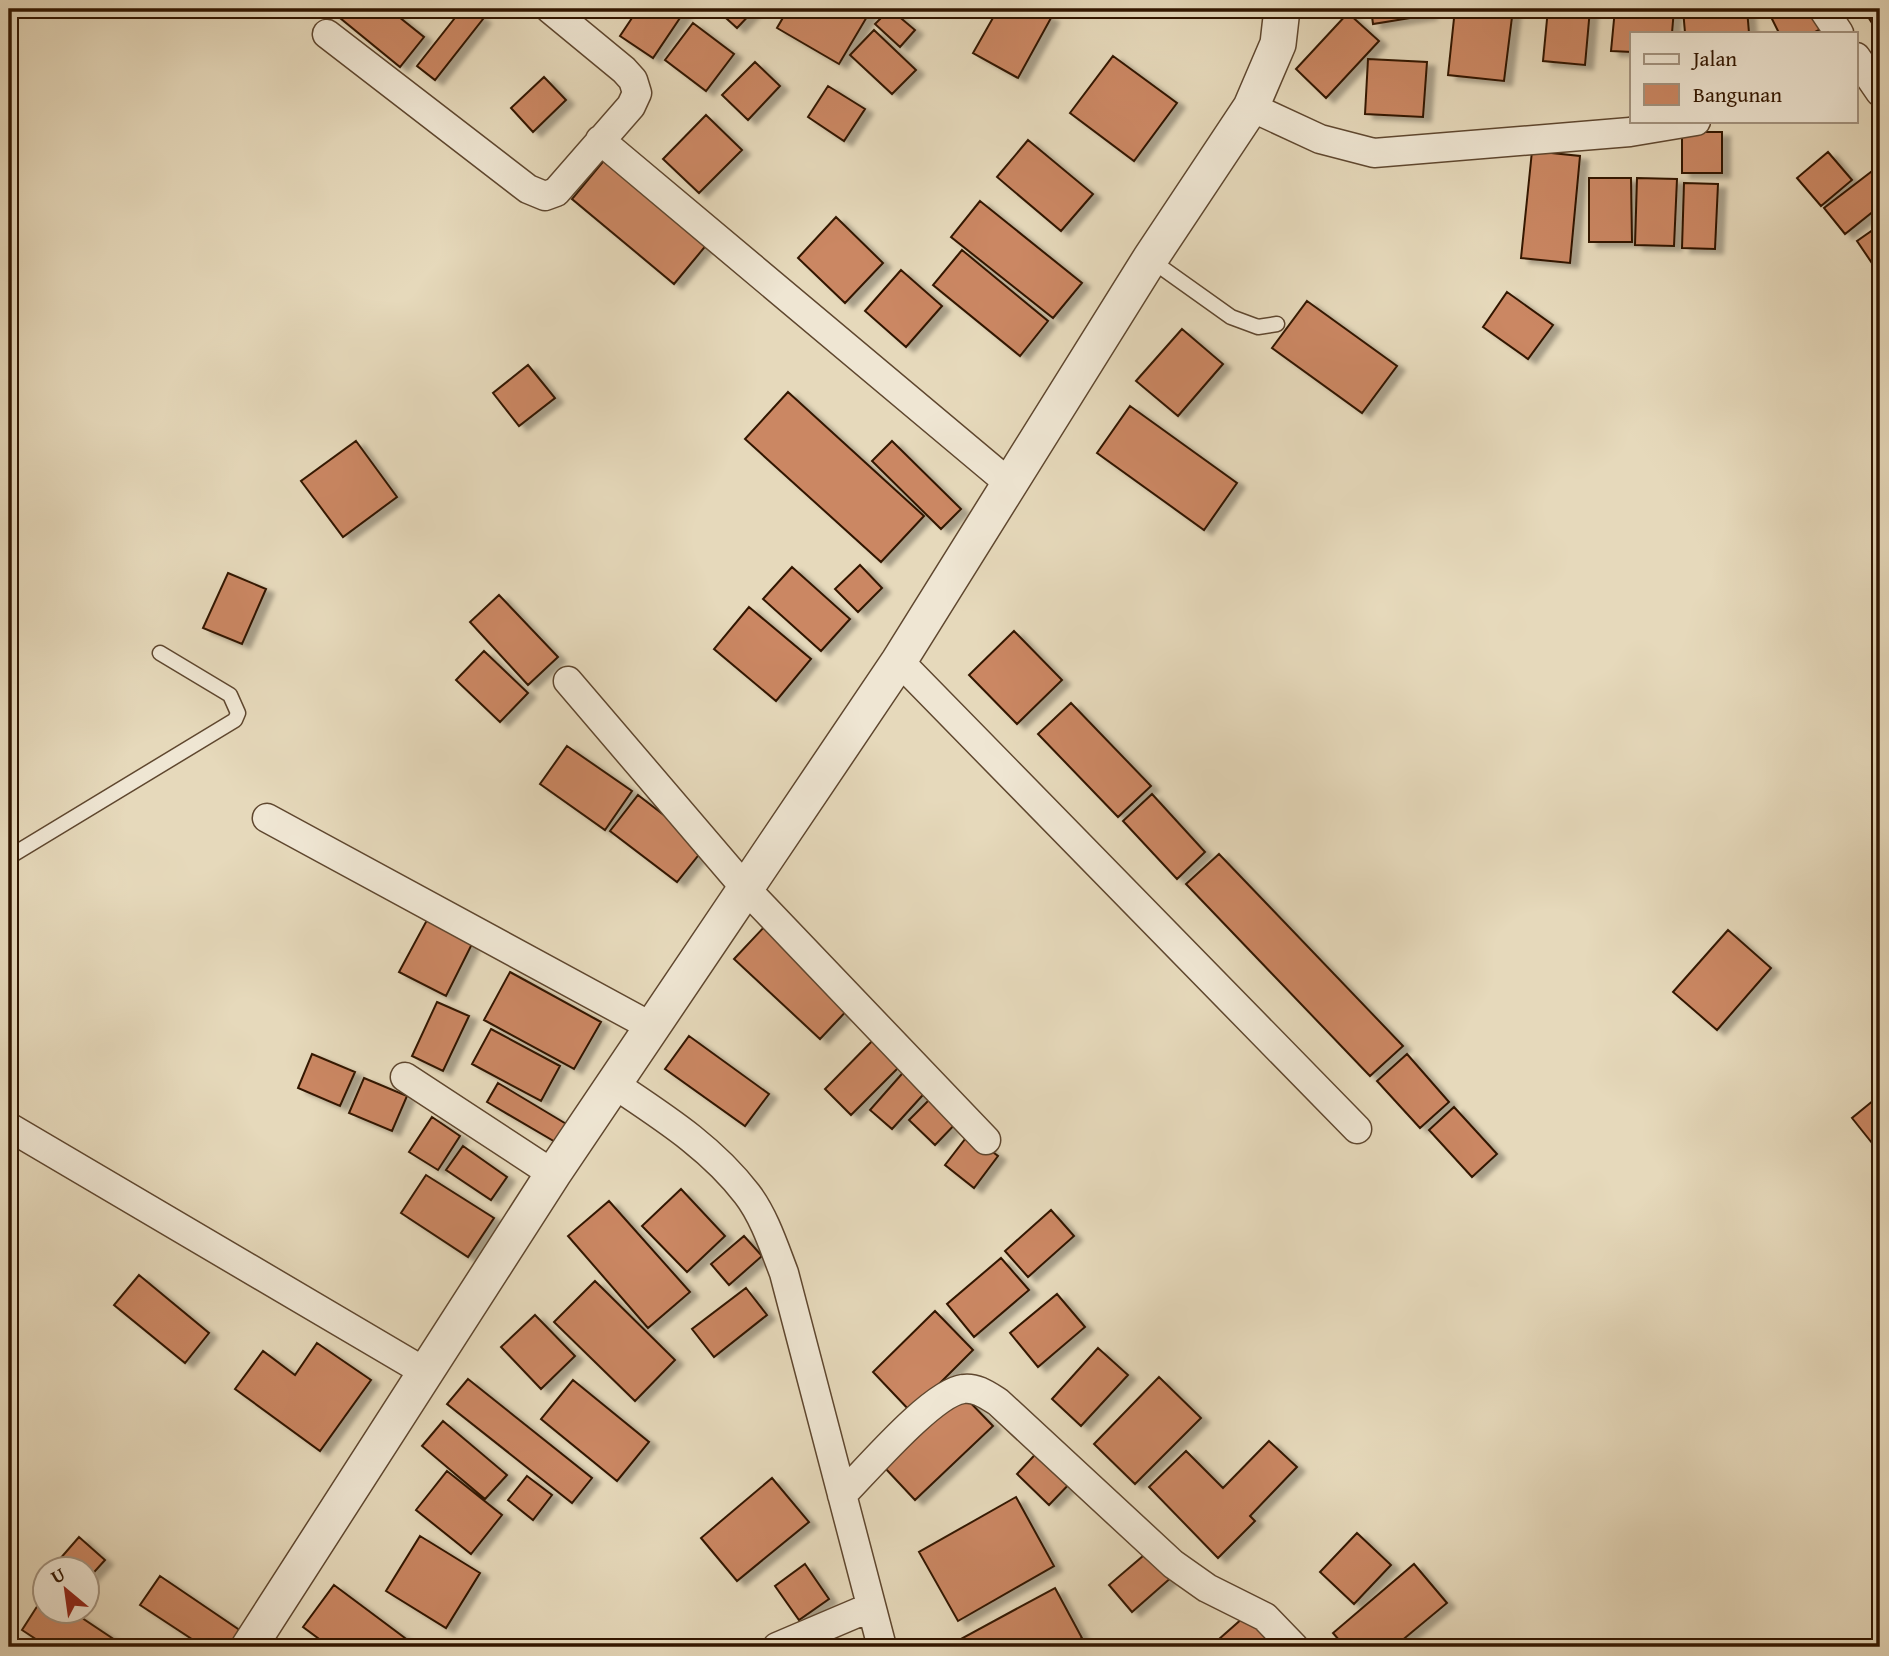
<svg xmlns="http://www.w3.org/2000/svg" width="1889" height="1656" font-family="'Gentium Book Plus',serif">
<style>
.building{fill:#cb8763;stroke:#321600;stroke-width:2;filter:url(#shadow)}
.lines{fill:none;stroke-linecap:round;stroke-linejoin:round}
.service-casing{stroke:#5f472f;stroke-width:17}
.minor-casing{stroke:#5f472f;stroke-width:31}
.tertiary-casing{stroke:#5f472f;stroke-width:38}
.service{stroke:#efe6d3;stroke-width:14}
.minor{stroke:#efe6d3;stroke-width:28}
.tertiary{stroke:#efe6d3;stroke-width:35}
</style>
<defs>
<filter id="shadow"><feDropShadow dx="8" dy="4.5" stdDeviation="2" flood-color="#0004"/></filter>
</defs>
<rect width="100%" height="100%" fill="#e6d9bb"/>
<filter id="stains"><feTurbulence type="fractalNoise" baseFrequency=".00286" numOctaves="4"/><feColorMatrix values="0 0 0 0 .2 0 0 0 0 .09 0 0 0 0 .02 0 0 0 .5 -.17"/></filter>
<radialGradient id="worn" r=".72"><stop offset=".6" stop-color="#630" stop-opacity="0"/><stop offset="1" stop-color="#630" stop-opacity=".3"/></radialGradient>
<!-- building -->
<path class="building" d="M329,9H389L424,37L400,67Z
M462,9H469L483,19L435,80L417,66Z
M638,9H686L653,58L620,36Z
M716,9H755L737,28Z
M788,9H870L871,10L839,64L777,28Z
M890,9L915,30L900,47L875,24Z
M998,9H1033L1051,18L1018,78L973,53Z
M1371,9H1428L1429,15L1373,24Z
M1455,9H1513L1504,81L1448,75Z
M1548,9H1590L1585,65L1543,61Z
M1615,9H1674L1672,33H1632V52L1611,51Z
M1683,9H1747L1749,33H1685Z
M1767,9H1810L1821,29L1813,33H1779Z
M1863,9H1880V33L1879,34Z
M1348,13L1379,41L1326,98L1296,69Z
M693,23L734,54L706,91L665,60Z
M874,30L916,70L892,94L850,55Z
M1113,56L1177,103L1134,161L1070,113Z
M1368,59L1427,62L1423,117L1365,114Z
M755,62L780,86L748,120L722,95Z
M544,77L566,100L533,132L511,108Z
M828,86L865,109L844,141L808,117Z
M706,115L742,150L699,193L663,159Z
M1682,132H1722V173H1682Z
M1028,140L1093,194L1061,231L997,177Z
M1532,151L1580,156L1570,263L1521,258Z
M611,152L713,237L674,284L572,199Z
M1828,152L1852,180L1821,206L1797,178Z
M1880,165V206L1845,234L1824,208Z
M1589,178H1631L1632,242H1589Z
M1637,178L1677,179L1674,246L1635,245Z
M1684,183L1718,184L1715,249L1682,248Z
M980,201L1082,283L1053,318L951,237Z
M836,217L883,263L845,303L798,258Z
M1880,225V266L1876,269L1857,241Z
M962,250L1048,321L1020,356L933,285Z
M901,270L942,306L906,347L865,311Z
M1507,292L1553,325L1528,359L1483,327Z
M1307,301L1397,366L1362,413L1272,348Z
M1182,329L1223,364L1178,416L1136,381Z
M528,365L555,398L519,426L493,393Z
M788,392L924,516L881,562L745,439Z
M1130,406L1237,483L1204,530L1097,453Z
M356,441L397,497L343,537L301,481Z
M892,441L961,509L941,529L872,461Z
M860,565L882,588L858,612L835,589Z
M792,567L850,619L821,651L763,599Z
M228,573L266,589L242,644L203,628Z
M499,595L558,657L528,685L470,622Z
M749,607L811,659L776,701L714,649Z
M1014,631L1062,680L1017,724L969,675Z
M484,651L528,693L500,722L456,680Z
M1071,703L1151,786L1118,817L1038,734Z
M567,746L632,791L605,830L540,784Z
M1152,794L1205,852L1177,879L1123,821Z
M638,795L705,847L677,882L610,831Z
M1219,854L1403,1046L1370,1076L1186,884Z
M427,920L472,944L446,996L399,972Z
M766,925L852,1005L820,1039L734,959Z
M1728,930L1771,968L1717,1030L1673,992Z
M510,972L601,1022L574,1069L484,1020Z
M437,1002L469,1016L443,1071L412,1056Z
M491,1029L560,1066L541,1101L472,1064Z
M880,1033L907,1059L851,1115L825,1089Z
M689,1036L769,1094L745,1126L665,1069Z
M312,1054L355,1072L340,1106L298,1088Z
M1407,1054L1449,1102L1420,1128L1377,1081Z
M908,1067L931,1086L892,1129L870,1110Z
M364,1078L407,1096L392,1131L349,1113Z
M498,1083L568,1125L557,1143L487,1102Z
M936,1093L961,1118L935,1145L909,1120Z
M1880,1095V1153L1852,1118Z
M1454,1107L1497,1154L1472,1177L1429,1130Z
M432,1117L460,1136L438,1170L409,1152Z
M969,1134L998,1156L974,1188L945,1165Z
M463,1146L507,1177L491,1200L446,1170Z
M426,1175L494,1218L468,1257L401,1213Z
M681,1189L725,1236L687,1272L642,1226Z
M609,1201L690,1292L648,1328L568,1236Z
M1051,1210L1074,1236L1028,1277L1005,1251Z
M744,1236L762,1256L729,1285L711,1264Z
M1001,1258L1029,1290L974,1337L947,1304Z
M139,1275L209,1333L185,1363L114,1305Z
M595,1281L675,1360L635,1401L554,1322Z
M746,1288L767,1315L714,1357L692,1329Z
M1057,1294L1085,1327L1038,1367L1010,1333Z
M935,1311L973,1350L911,1412L873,1372Z
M535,1315L575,1356L541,1389L501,1347Z
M317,1343L371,1380L320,1451L235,1389L263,1351L295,1375Z
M1098,1348L1128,1375L1081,1426L1052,1399Z
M1159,1377L1201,1418L1135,1484L1094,1444Z
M468,1379L592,1478L572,1503L447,1404Z
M573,1380L649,1442L617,1481L541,1419Z
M962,1394L993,1426L915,1500L885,1468Z
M443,1421L507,1475L485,1499L422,1446Z
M1269,1441L1297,1467L1250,1516L1255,1521L1218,1558L1149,1487L1186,1451L1223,1488Z
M1043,1446L1075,1478L1049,1505L1017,1474Z
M447,1471L502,1515L471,1554L416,1510Z
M527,1476L552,1495L533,1520L508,1500Z
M772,1478L809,1522L737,1581L701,1538Z
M1016,1497L1054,1566L958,1621L919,1552Z
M1357,1533L1391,1565L1354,1604L1320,1572Z
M420,1536L480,1573L446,1628L386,1591Z
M79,1537L105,1560L88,1579V1568H52Z
M1150,1550L1173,1576L1132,1612L1109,1585Z
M805,1564L829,1599L799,1620L775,1586Z
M1414,1564L1447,1603L1394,1647H1345L1333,1633Z
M160,1576L241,1631L230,1647H204L140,1605Z
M334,1585L417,1647H330L303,1627Z
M1055,1588L1082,1638L1064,1647H961L957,1641Z
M45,1594L46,1610H70L121,1644L119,1647H48L22,1630Z
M1252,1610L1277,1638L1267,1647H1210Z"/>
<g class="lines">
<!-- service casing -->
<g class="service-casing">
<path id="service" d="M1151,260L1231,317L1258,327L1277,324
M9,857L235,720L238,713L230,695L160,653"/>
</g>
<!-- minor casing -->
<g class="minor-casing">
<path id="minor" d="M1823,9L1839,33
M327,34L528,189L545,196L556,192L631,106L637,93L633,80L624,70L550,9
M1856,57L1880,92
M1251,107L1320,139L1374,153L1630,132L1696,121
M600,140L1010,484
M899,661L1357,1129
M568,681L746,889L986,1140
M267,818L652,1027
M405,1077L553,1174
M614,1084C663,1117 711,1147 747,1194C764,1216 774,1247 784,1273L882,1647
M9,1127L425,1372
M842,1495C866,1471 932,1393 963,1389C976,1387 987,1395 998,1402L1173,1564L1207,1588L1265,1617L1294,1647
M777,1647L871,1607"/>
</g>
<!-- tertiary casing -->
<g class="tertiary-casing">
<path id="tertiary" d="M249,1647L553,1174L899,661L1150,259L1251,107L1278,44L1282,9"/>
</g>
<!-- service -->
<use href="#service" class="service"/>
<!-- minor -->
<use href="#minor" class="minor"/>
<!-- tertiary -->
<use href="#tertiary" class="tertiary"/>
</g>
<!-- margin -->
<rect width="1889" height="1656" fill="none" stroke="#e6d9bb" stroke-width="35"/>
<rect x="10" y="10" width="1868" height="1635" fill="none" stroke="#321600" stroke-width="3.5"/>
<rect x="18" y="18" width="1854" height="1621" fill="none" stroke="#321600" stroke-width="2"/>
<!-- legend -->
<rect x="1630" y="32" width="228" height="91" fill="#efe6d3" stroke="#a3937f" stroke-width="2"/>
<rect x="1644" y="54" width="35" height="10" fill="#efe6d3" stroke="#a3937f" stroke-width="2"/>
<text x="1693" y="66" font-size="21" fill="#321600">Jalan</text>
<rect x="1644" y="84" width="35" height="21" fill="#cb8763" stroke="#a3937f" stroke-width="2"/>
<text x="1693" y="102" font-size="21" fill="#321600">Bangunan</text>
<!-- north arrow -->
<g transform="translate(66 1590) rotate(331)"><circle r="33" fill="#efe6d3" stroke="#a3937f" stroke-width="2"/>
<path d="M0-5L12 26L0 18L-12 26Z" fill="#8f2418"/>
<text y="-10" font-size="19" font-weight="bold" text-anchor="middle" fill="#321600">U</text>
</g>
<rect width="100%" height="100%" filter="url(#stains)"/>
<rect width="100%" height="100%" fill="url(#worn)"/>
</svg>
